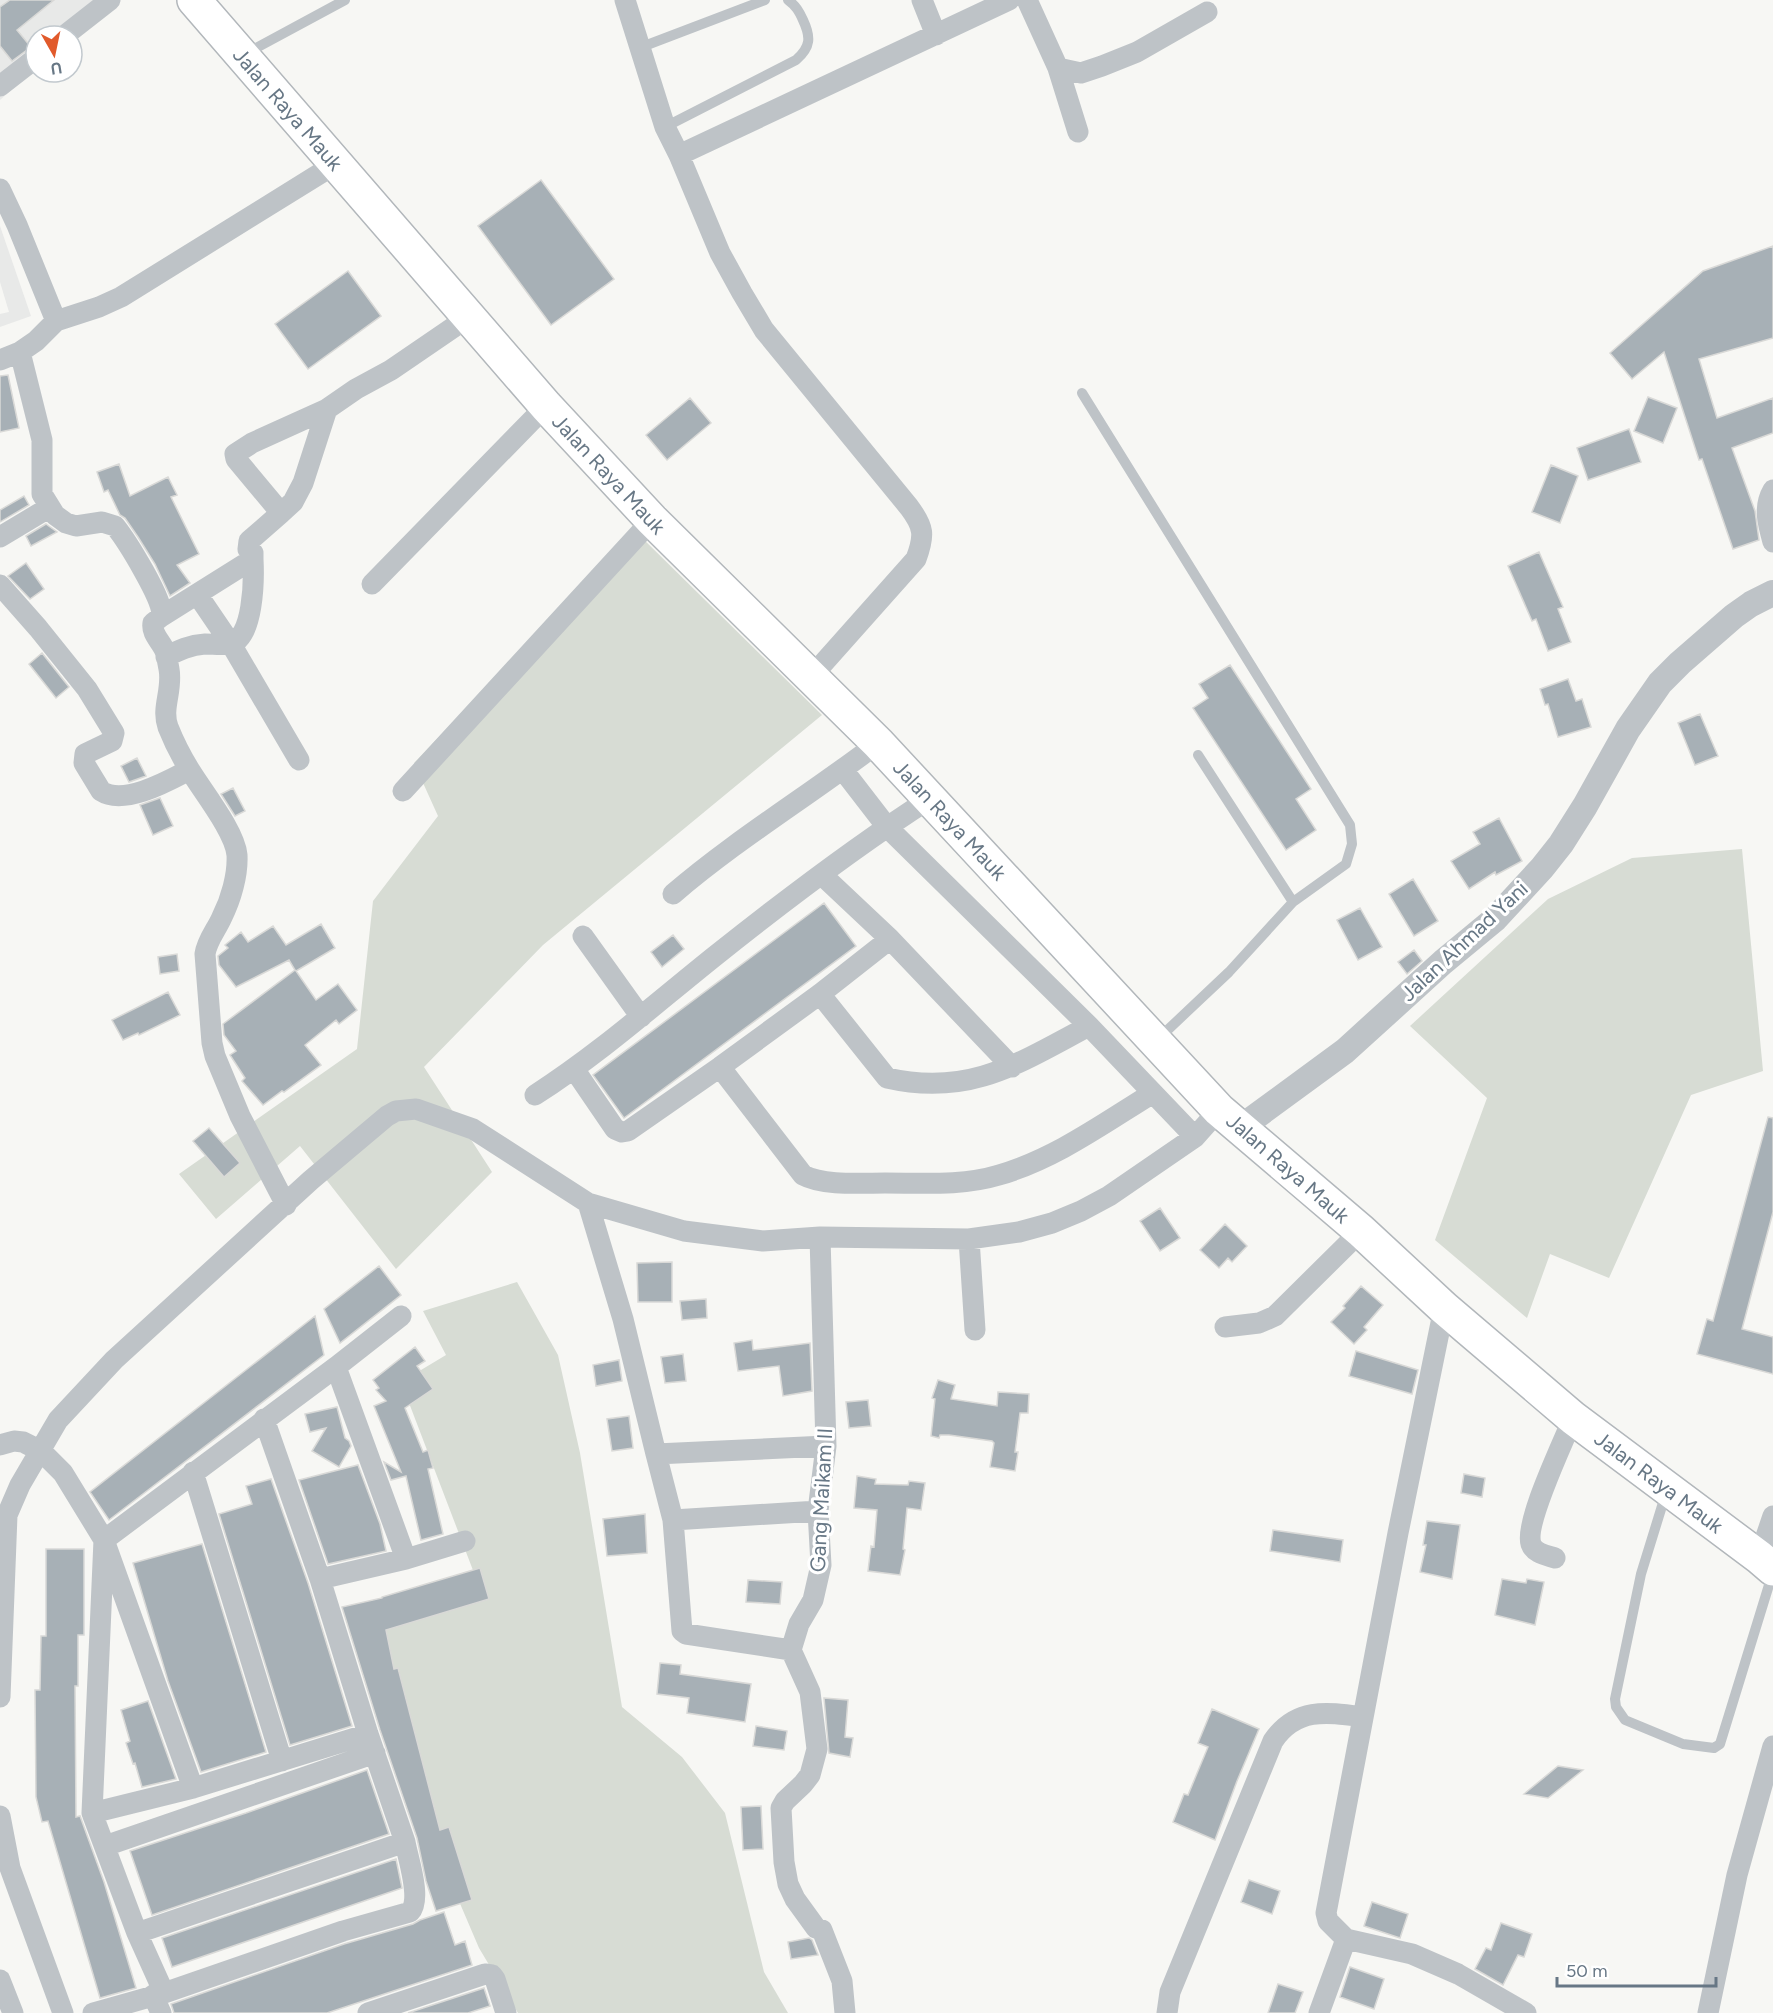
<svg xmlns="http://www.w3.org/2000/svg" width="1773" height="2013" font-family="Figtree,sans-serif">
<style>
.built{fill:#e8e9e8}
.green{fill:#d7dcd4}
.building{fill:#a7b0b6;stroke:#d9d9d7;stroke-width:1.5}
.lines{fill:none;stroke-linecap:round;stroke-linejoin:round}
.primary-casing{stroke:#b2b7bb;stroke-width:36}
.service{stroke:#bec3c7;stroke-width:10}
.minor{stroke:#bec3c7;stroke-width:21}
.tertiary{stroke:#bec3c7;stroke-width:26}
.primary{stroke:#fff;stroke-width:33}
.labels{text-anchor:middle;dominant-baseline:central;stroke-width:6;stroke-linejoin:round;paint-order:stroke}
.street-label{font-size:21px;fill:#677785;stroke:#fff}
</style>
<rect width="100%" height="100%" fill="#f7f7f4"/>
<!-- built -->
<path class="built" d="M0,0H114L72,36H36V68L0,100Z
M0,226L31,316L0,327V314L9,312L0,282Z"/>
<!-- green -->
<path class="green" d="M635,531L822,715L543,945L424,1067L492,1172L396,1269L300,1146L216,1219L179,1174L357,1049L373,901L438,816L414,763Z
M1742,849L1763,1071L1691,1095L1609,1278L1550,1254L1527,1318L1435,1240L1487,1098L1410,1026L1548,899L1632,858Z
M517,1282L558,1355L580,1453L622,1707L682,1757L725,1813L764,1972L788,2013H518L479,1948L435,1845L371,1629L479,1586L401,1382L446,1355L423,1311Z"/>
<!-- building -->
<path class="building" d="M10,0H54L17,30L31,47L12,61L0,46V7Z
M541,180L614,279L551,325L478,226Z
M1773,246V338L1699,359L1717,418L1773,398V433L1732,448L1755,511L1759,540L1733,549L1702,459L1699,460L1664,352L1632,379L1610,353L1703,271Z
M348,271L381,316L308,369L275,324Z
M8,375L19,428L0,432V376Z
M1648,397L1677,408L1663,443L1634,431Z
M690,398L711,423L667,460L646,435Z
M1629,429L1641,462L1588,480L1577,448Z
M119,464L130,496L168,477L177,495L171,497L199,554L177,565L190,583L170,596L155,564L138,537L125,518L120,515L108,490L104,492L97,472Z
M1551,465L1578,476L1560,523L1532,512Z
M24,496L29,505L0,522V510Z
M46,524L57,532L31,546L26,536Z
M1539,552L1563,607L1558,609L1571,642L1548,651L1536,619L1532,621L1508,566Z
M26,563L44,589L30,599L8,576Z
M42,653L69,687L56,698L29,664Z
M1230,665L1311,789L1296,799L1316,830L1286,850L1193,708L1208,698L1199,684Z
M1568,679L1576,701L1582,699L1591,727L1558,737L1548,704L1545,705L1540,689Z
M1700,714L1718,756L1695,765L1678,723Z
M137,758L146,776L129,782L121,766Z
M233,788L245,811L235,816L221,794Z
M160,798L173,826L153,835L140,805Z
M1499,818L1522,861L1496,875L1495,872L1469,889L1451,861L1480,844L1473,832Z
M1413,879L1438,921L1414,936L1389,894Z
M824,903L856,946L624,1118L593,1075Z
M1360,908L1382,947L1358,960L1337,920Z
M321,924L335,948L296,971L316,1000L338,984L357,1010L339,1024L336,1020L305,1045L321,1065L284,1092L282,1091L263,1105L242,1081L245,1078L230,1055L236,1051L224,1035L223,1024L295,970L289,960L236,987L219,965L218,956L228,948L225,945L241,932L248,942L273,926L286,945Z
M673,935L684,949L662,967L651,952Z
M1414,950L1422,961L1407,974L1398,962Z
M177,954L179,971L160,974L158,957Z
M168,992L180,1015L139,1035L138,1033L123,1040L112,1020Z
M1768,1117L1773,1118V1212L1742,1329L1773,1337V1374L1697,1354L1707,1319L1713,1321Z
M209,1128L240,1163L224,1177L193,1141Z
M1160,1208L1180,1238L1160,1251L1140,1221Z
M1225,1224L1247,1246L1232,1262L1228,1258L1219,1268L1200,1250Z
M672,1262V1302H638L637,1263Z
M379,1266L401,1295L340,1343L324,1309Z
M1361,1286L1383,1305L1364,1327L1367,1330L1354,1344L1331,1322L1345,1308L1343,1306Z
M706,1299L707,1318L682,1320L680,1301Z
M315,1316L324,1355L109,1520L90,1492Z
M752,1340L753,1350L810,1343L812,1391L783,1396L779,1366L738,1371L734,1343Z
M415,1347L425,1361L417,1366L433,1389L405,1408L423,1452L428,1450L433,1468L428,1469L443,1534L421,1540L406,1476L391,1480L384,1462L401,1472L374,1406L386,1401L376,1390L379,1388L373,1380Z
M1356,1351L1418,1370L1412,1394L1349,1376Z
M683,1354L686,1381L665,1383L661,1357Z
M619,1360L622,1381L596,1386L593,1365Z
M938,1380L955,1385L951,1399L997,1406L998,1392L1029,1394L1028,1413H1020L1015,1452H1018L1015,1471L990,1467L994,1443L992,1441L949,1435H940L939,1438L931,1436L935,1399L932,1398Z
M868,1400L871,1426L849,1428L846,1402Z
M337,1407L345,1438L349,1441L351,1446L339,1467L312,1451L326,1428L310,1432L305,1414Z
M629,1416L633,1448L612,1451L607,1419Z
M358,1465L380,1524L386,1551L328,1564L299,1480Z
M1464,1474L1485,1478L1482,1497L1461,1493Z
M857,1476L876,1479L875,1484L908,1485L909,1481L925,1483L921,1510L907,1508L903,1549L905,1550L900,1575L868,1571L871,1546L874,1547L877,1510L854,1508Z
M271,1479L308,1583L352,1726L290,1745L219,1514L252,1504L246,1486Z
M645,1514L647,1553L607,1556L603,1519Z
M1427,1521L1460,1525L1452,1579L1420,1572L1426,1545H1423Z
M1273,1530L1343,1540L1340,1562L1270,1551Z
M202,1544L266,1752L201,1772L168,1681L133,1563Z
M46,1549H84V1635H78V1686H75L76,1817L80,1816L104,1882L136,1988L100,1998L48,1821L42,1822L36,1797L35,1690H40L41,1636H46Z
M480,1568L489,1599L386,1630L394,1669L398,1668L440,1830L449,1827L472,1900L436,1911L426,1881L417,1838L380,1730L342,1607L382,1598V1597Z
M1502,1579L1526,1583L1527,1579L1544,1582L1535,1625L1495,1615Z
M748,1580L782,1582L780,1604L746,1602Z
M660,1663L681,1665L680,1674L751,1684L745,1722L687,1713L689,1698L657,1694Z
M824,1698L848,1700L845,1737L853,1738L850,1757L829,1753Z
M148,1701L176,1779L142,1787L135,1763L133,1764L126,1743L130,1741L121,1710Z
M1212,1709L1259,1729L1237,1781L1215,1840L1173,1822L1184,1794L1188,1795L1208,1747L1198,1743Z
M756,1726L787,1731L784,1750L753,1746Z
M1558,1766L1583,1770L1548,1798L1524,1794Z
M367,1770L389,1834L152,1915L130,1851L246,1813Z
M761,1806L763,1849L743,1850L741,1807Z
M396,1859L402,1888L172,1967L162,1938Z
M1249,1880L1280,1891L1272,1914L1241,1902Z
M1372,1902L1408,1914L1400,1938L1364,1926Z
M444,1912L455,1945L465,1941L472,1965L327,2013H174L171,2004L344,1944L413,1924L420,1920Z
M1501,1923L1532,1934L1524,1957L1518,1955L1503,1985L1475,1969L1486,1948L1491,1950Z
M809,1938L812,1940L818,1955L791,1959L788,1942Z
M1350,1967L1384,1979L1374,2009L1340,1997Z
M1278,1984L1303,1992L1295,2013H1268Z
M484,1988L490,2006L468,2013H408Z"/>
<g class="lines">
<!-- primary casing -->
<g class="primary-casing">
<path id="primary" d="M194,0L546,406L652,520L878,743L1219,1110L1361,1231L1444,1308L1573,1418L1759,1557L1773,1569"/>
</g>
<!-- service -->
<path class="service" d="M639,48L765,0
M245,54L345,0
M665,127L796,60C811,47 811,37 803,20C799,11 796,6 788,0
M1082,393L1350,825L1352,844L1346,864L1293,902L1229,972L1158,1039
M1198,755L1293,902
M1666,1493L1641,1574L1615,1699L1616,1707L1625,1720L1683,1744L1714,1748L1720,1744L1773,1572"/>
<!-- minor -->
<path class="minor" d="M625,0L665,127L679,155L720,253L742,293L764,330L909,507C924,527 925,535 916,559L811,677
M922,0L936,35
M1027,0L1058,68L1078,132
M64,36L110,0
M1058,68L1081,73L1102,66L1137,52L1207,12
M0,86L36,58
M679,155L1009,0
M0,189L17,225L56,321
M20,352L42,440V494L55,515L66,523L76,526L102,522L115,526C127,541 163,599 162,616L153,623C151,634 161,641 165,651C167,657 168,664 169,669C173,690 161,708 168,727C174,742 182,758 191,772C204,793 235,832 237,855C238,875 231,899 222,917C217,929 207,940 205,954L212,1043L215,1056L240,1116L286,1205
M0,360L20,352L36,341L56,321L99,307L121,297L337,163
M1773,490C1763,507 1768,524 1773,542
M281,513L293,502L303,483L327,409
M0,537L50,507
M372,584L546,406
M0,585L38,628L87,689L114,733L112,741L85,754L84,763L101,791C124,806 168,781 189,770
M197,594L231,644L299,760
M162,616L253,559V553L248,549L249,541L281,513L236,459L235,454L252,443L327,409L356,389L391,370L470,316
M166,657C179,650 190,645 205,644C213,644 221,645 229,644C254,640 254,578 253,559
M843,770L887,827L1089,1026L1195,1137
M403,791L652,520
M822,875L890,939L1012,1067
M673,894C737,839 810,795 878,743
M583,936L641,1017
M820,994L887,1078C970,1097 1019,1063 1089,1026
M720,1067L803,1175C823,1186 862,1183 885,1183C923,1183 963,1186 999,1175C1055,1159 1104,1123 1153,1093
M574,1069L615,1129L622,1132L628,1131L720,1067L820,994L890,939
M535,1095C599,1054 655,1004 715,956C784,901 856,846 931,798
M588,1203L623,1319L656,1454
M820,1237L826,1446L818,1511L821,1565L813,1600L799,1624L791,1650L810,1692L817,1749L810,1775L803,1784L785,1801L781,1808L784,1862L788,1884L795,1899L816,1928L822,1930L842,1981L845,2013
M969,1239L975,1330
M1444,1308L1398,1533L1326,1913L1328,1921L1346,1939L1412,1954L1458,1974L1526,2013
M1225,1327L1259,1323L1275,1316L1361,1231
M336,1367L406,1559
M264,1419L320,1579L406,1559L465,1541
M0,1445L14,1441L23,1442L41,1451L63,1473L104,1540L92,1813
M193,1472L282,1761
M818,1511L673,1520L656,1454L826,1446
M673,1520L682,1631L686,1634L791,1650
M1759,1557L1773,1516
M1555,1558C1546,1555 1534,1553 1531,1544C1524,1523 1564,1441 1573,1418
M0,1697L7,1515L20,1485L58,1420L114,1360L311,1180L387,1116L396,1111L416,1109L473,1129L588,1203L684,1231L763,1241L820,1237L969,1239L1019,1232L1052,1223L1081,1211L1109,1196L1195,1137L1219,1110
M193,1788L104,1540L336,1367L401,1316
M0,1816L10,1868L63,2013
M105,1846L375,1753
M137,1933L405,1842L368,1734L320,1579
M0,1980L13,2013
M164,1993L137,1933L92,1813L193,1788L368,1734
M153,1995L161,2013
M93,2013L164,1993L343,1931L410,1912C422,1899 408,1859 405,1842
M368,2013L485,1974L492,1975L495,1979L506,2013
M1167,2013L1170,1992L1273,1741C1296,1707 1327,1712 1363,1717
M1319,2013L1346,1939
M1708,2013L1737,1875L1773,1746"/>
<!-- tertiary -->
<path class="tertiary" d="M1240,1128L1345,1051L1443,962L1495,919L1542,868L1561,844L1585,806L1628,729L1660,683L1680,663L1734,616L1751,604L1773,593"/>
<!-- primary -->
<use href="#primary" class="primary"/>
</g>
<g class="labels">
<!-- street labels -->
<g class="street-label">
<text transform="translate(288 109) rotate(49)">Jalan Raya Mauk</text>
<text transform="translate(609 474) rotate(47)">Jalan Raya Mauk</text>
<text transform="translate(950 820) rotate(47)">Jalan Raya Mauk</text>
<text transform="translate(1464 941) rotate(-43)">Jalan Ahmad Yani</text>
<text transform="translate(1288 1168) rotate(41)">Jalan Raya Mauk</text>
<text transform="translate(1659 1482) rotate(37)">Jalan Raya Mauk</text>
<text transform="translate(821 1500) rotate(-87)">Gang Maikam II</text>
</g>
</g>
<!-- north arrow -->
<g transform="translate(54 54) rotate(171)"><circle r="28" fill="#ffffff" stroke="#c2c9ce" stroke-width="1.5"/>
<path d="M0-4.5L10 22L0 15L-10 22Z" fill="#e15a2b"/>
<text y="-9" font-size="16" font-weight="bold" text-anchor="middle" fill="#677785">U</text>
</g>
<!-- scale -->
<path d="M1557 1977v9h159v-9" fill="none" stroke="#677785" stroke-width="3"/>
<text x="1566" y="1977" font-size="18" fill="#677785" stroke="#ffffff" stroke-width="4.5" paint-order="stroke">50 m</text>
</svg>
